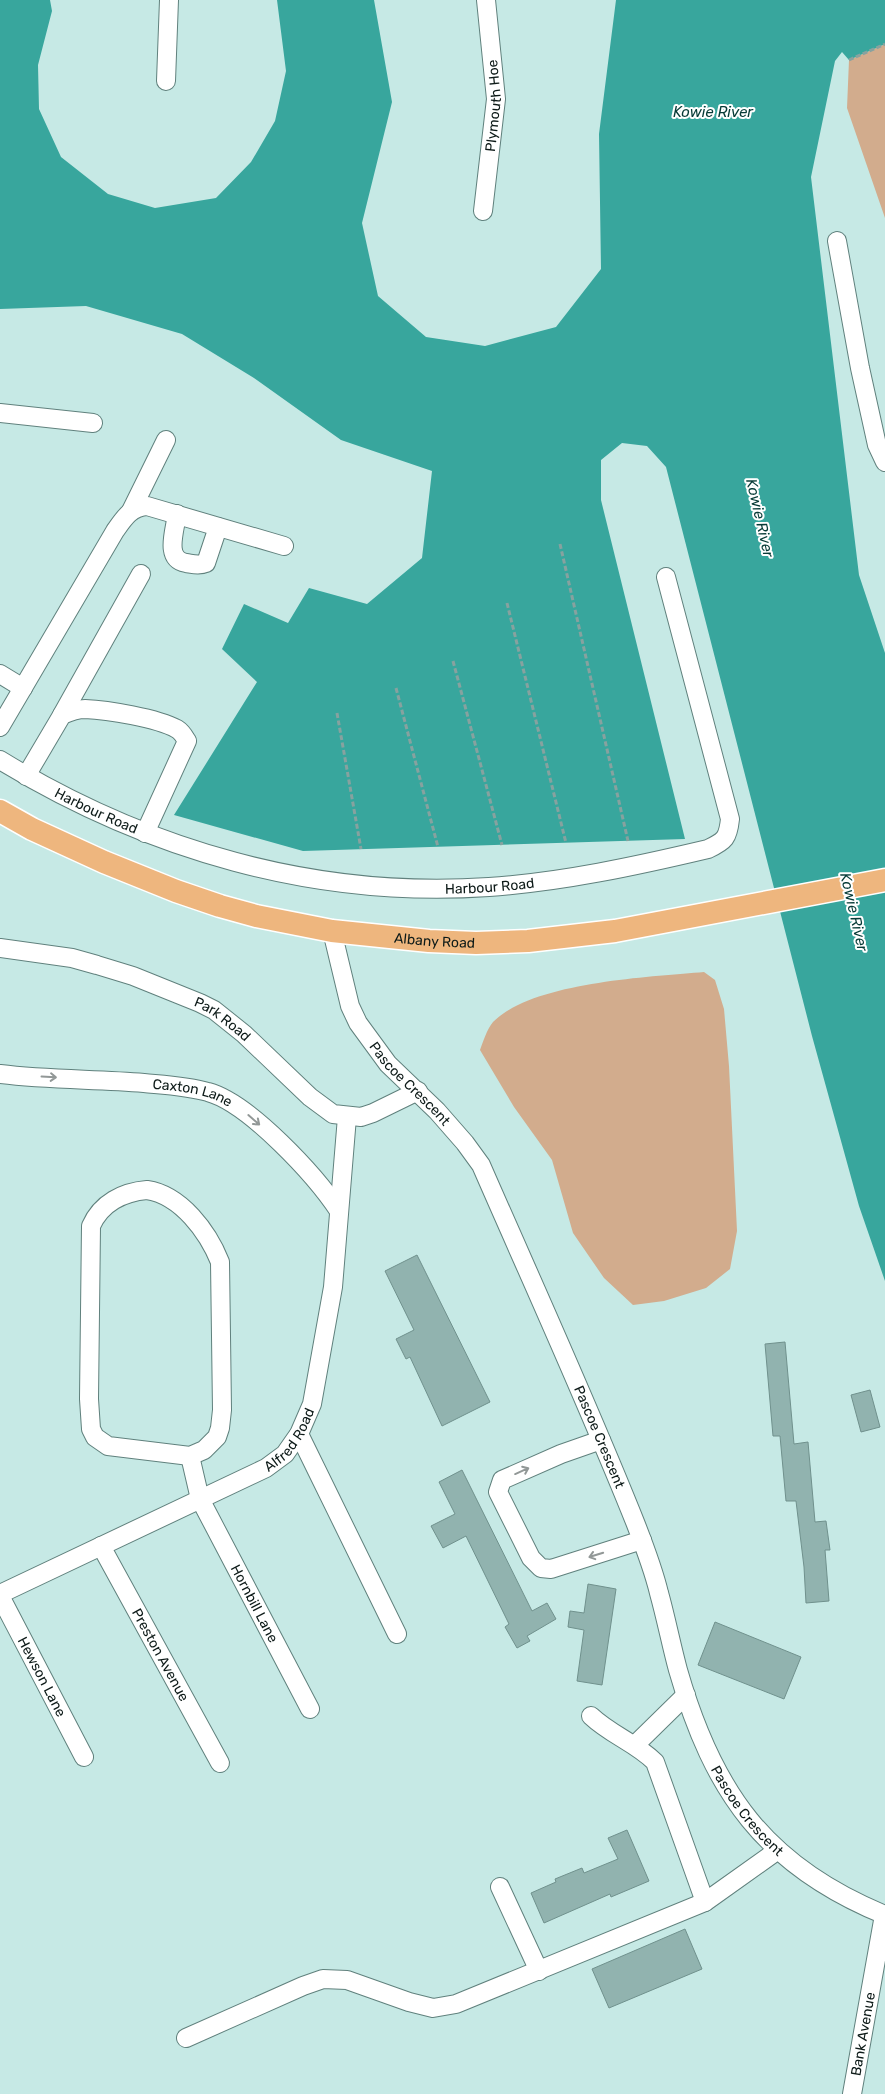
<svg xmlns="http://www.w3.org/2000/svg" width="885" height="2094" font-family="Rubik,sans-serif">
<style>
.green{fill:#d2ac8d}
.water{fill:#38a69d}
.building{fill:#91b3af;stroke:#70918d}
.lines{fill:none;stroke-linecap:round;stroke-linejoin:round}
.minor-casing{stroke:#60817d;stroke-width:20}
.major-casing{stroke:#fff;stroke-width:25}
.path{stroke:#87a29f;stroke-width:3;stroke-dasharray:5 2.5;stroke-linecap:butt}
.minor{stroke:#fff;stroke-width:18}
.major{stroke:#eeb67e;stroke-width:22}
.oneway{stroke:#929897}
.labels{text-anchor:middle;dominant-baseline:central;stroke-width:4;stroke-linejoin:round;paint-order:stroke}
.street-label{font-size:14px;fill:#0d1a18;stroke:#fff}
.water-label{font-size:15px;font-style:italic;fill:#073b37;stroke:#fff}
</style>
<rect width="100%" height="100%" fill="#c6e9e5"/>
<!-- green -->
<path class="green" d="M885,44V218L847,108L849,60Z
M704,972L715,980L724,1009L729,1066L737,1231L730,1269L706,1288L664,1301L633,1305L604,1278L573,1233L552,1160L514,1107L480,1050C483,1042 487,1029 493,1022C533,982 648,977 704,972Z"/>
<!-- water -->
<path class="water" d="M0,0H50L52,11L38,65L39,109L61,157L108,194L155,208L216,198L251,162L275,121L286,71L277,0H374L392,102L362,223L378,296L426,337L485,346L556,327L601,269L599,134L616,0H885V44L849,60L842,52L835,61L811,177L859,575L885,653V1281L859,1206L812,1036L666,467L647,446L622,443L601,460V500L685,839L303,851L174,815L257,682L222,649L244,604L288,623L309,588L367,604L422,558L432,471L341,440L254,378L182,334L86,306L0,309Z"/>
<!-- building -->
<path class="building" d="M417,1255L490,1402L442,1426L410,1357L406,1359L396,1339L414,1330L385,1271Z
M785,1342L794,1444L808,1442L815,1522L826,1521L830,1550H825L829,1601L806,1603L804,1567L796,1501H786L780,1436H773L765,1344Z
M870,1390L880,1427L861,1432L851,1395Z
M462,1470L532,1611L547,1603L556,1619L527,1636L530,1641L517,1648L505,1627L509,1624L466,1536L443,1548L431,1526L455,1514L439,1482Z
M588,1584L616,1589L602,1685L577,1681L584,1630L568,1627L570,1611L584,1613Z
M715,1622L801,1657L784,1699L698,1665Z
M627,1830L649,1881L611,1897L610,1894L544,1923L531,1893L556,1882L555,1879L582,1868L584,1873L618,1859L608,1838Z
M685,1929L702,1969L609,2008L592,1969Z"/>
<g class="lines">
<!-- minor casing -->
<g class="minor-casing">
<g id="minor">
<path d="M166,81L169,0"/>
<path id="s1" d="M483,211L496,99L486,0"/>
<path d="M837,241L860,368L877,445L885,462"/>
<path d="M0,413L93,423"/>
<path d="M131,511L166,440"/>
<path d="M177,514C175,531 164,559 186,563C193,564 199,566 206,563L218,527"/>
<path d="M0,674L23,688"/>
<path d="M62,715L141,574"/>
<path d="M0,727L115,531C124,518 131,507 147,506L284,546"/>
<path id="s2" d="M0,760C147,850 316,899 489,887C562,882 636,866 708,849C725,841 728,838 730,819L666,577"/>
<path d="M26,776L62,715C69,712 77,709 85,709C108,710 157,718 177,729C182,732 184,736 187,741L145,833"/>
<path id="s3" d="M332,931L350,1006L358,1023L388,1064L437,1111L465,1143L481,1165C533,1284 587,1402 635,1522C644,1545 653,1568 659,1593C666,1618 671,1644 678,1670C713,1792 765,1866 885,1915"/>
<path id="s4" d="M0,948L72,958L97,965L133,976L200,1003L214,1010L244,1034L310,1097L333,1114L361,1117L373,1113L418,1091"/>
<path id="s5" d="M0,1074C48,1080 96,1079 144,1083C166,1085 188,1086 208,1092C249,1103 316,1176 339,1211"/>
<path d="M147,1190C181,1195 208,1232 220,1262L222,1410L220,1428L217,1437L204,1450L190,1456L108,1446L95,1437L91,1429L89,1399L91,1226C101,1203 123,1192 147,1190Z"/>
<path d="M299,1434L397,1634"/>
<path d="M601,1440L561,1454L502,1480L498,1492L531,1558L541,1568L551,1569L642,1540"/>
<path id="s6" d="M190,1456L200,1499L310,1709"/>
<path id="s7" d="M101,1546L220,1763"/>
<path id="s8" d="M0,1594L266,1468L285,1454L299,1434L312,1404L333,1287L347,1117"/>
<path id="s9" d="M0,1596L84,1757"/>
<path d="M591,1716C611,1735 636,1743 655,1762L705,1902"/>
<path d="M635,1745L686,1695"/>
<path d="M500,1887L539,1971"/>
<path d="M186,2038L303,1986L323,1979L347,1980L409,2002L433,2008L456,2004L705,1902L778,1850"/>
<path id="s10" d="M852,2094L884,1915"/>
</g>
</g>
<!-- major casing -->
<g class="major-casing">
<g id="major">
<path id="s11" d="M0,811L32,829L104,862L176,891L220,906L256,916L332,931L429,941L476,943L528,941L615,931L885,880"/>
</g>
</g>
<!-- path -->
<path class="path" d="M849,60L885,44
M560,544L628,841
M507,603L566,843
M453,661L502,845
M396,688L438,847
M337,713L361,849"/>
<!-- minor -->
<use href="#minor" class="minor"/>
<!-- major -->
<use href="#major" class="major"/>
</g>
<!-- one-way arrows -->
<defs><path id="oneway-shaft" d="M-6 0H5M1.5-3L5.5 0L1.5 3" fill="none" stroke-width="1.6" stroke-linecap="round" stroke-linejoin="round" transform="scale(1.25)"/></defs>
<g class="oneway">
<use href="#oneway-shaft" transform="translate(49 1077) rotate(3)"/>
<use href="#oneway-shaft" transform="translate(254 1120) rotate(41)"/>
<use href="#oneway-shaft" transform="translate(522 1471) rotate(-24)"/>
<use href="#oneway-shaft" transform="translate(596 1555) rotate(163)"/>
</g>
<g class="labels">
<!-- street labels -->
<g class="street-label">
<text stroke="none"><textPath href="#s1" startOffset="106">Plymouth Hoe</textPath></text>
<text stroke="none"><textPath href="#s2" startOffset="109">Harbour Road</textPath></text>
<text stroke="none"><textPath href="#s2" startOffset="514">Harbour Road</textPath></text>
<text stroke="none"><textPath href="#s11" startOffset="458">Albany Road</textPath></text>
<text stroke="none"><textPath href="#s4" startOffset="236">Park Road</textPath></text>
<text stroke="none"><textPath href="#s3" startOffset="176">Pascoe Crescent</textPath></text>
<text stroke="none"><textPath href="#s5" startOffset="194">Caxton Lane</textPath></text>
<text stroke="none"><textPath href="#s8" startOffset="332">Alfred Road</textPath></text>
<text stroke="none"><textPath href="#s3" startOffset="581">Pascoe Crescent</textPath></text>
<text stroke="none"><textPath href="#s6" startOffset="162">Hornbill Lane</textPath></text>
<text stroke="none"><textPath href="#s7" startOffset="124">Preston Avenue</textPath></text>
<text stroke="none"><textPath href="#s9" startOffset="91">Hewson Lane</textPath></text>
<text stroke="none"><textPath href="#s3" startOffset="986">Pascoe Crescent</textPath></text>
<text stroke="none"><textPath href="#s10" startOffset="61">Bank Avenue</textPath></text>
</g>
<!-- water labels -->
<g class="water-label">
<text x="713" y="112">Kowie River</text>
<text transform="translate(760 518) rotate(77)">Kowie River</text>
<text transform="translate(854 912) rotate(77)">Kowie River</text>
</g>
</g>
</svg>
